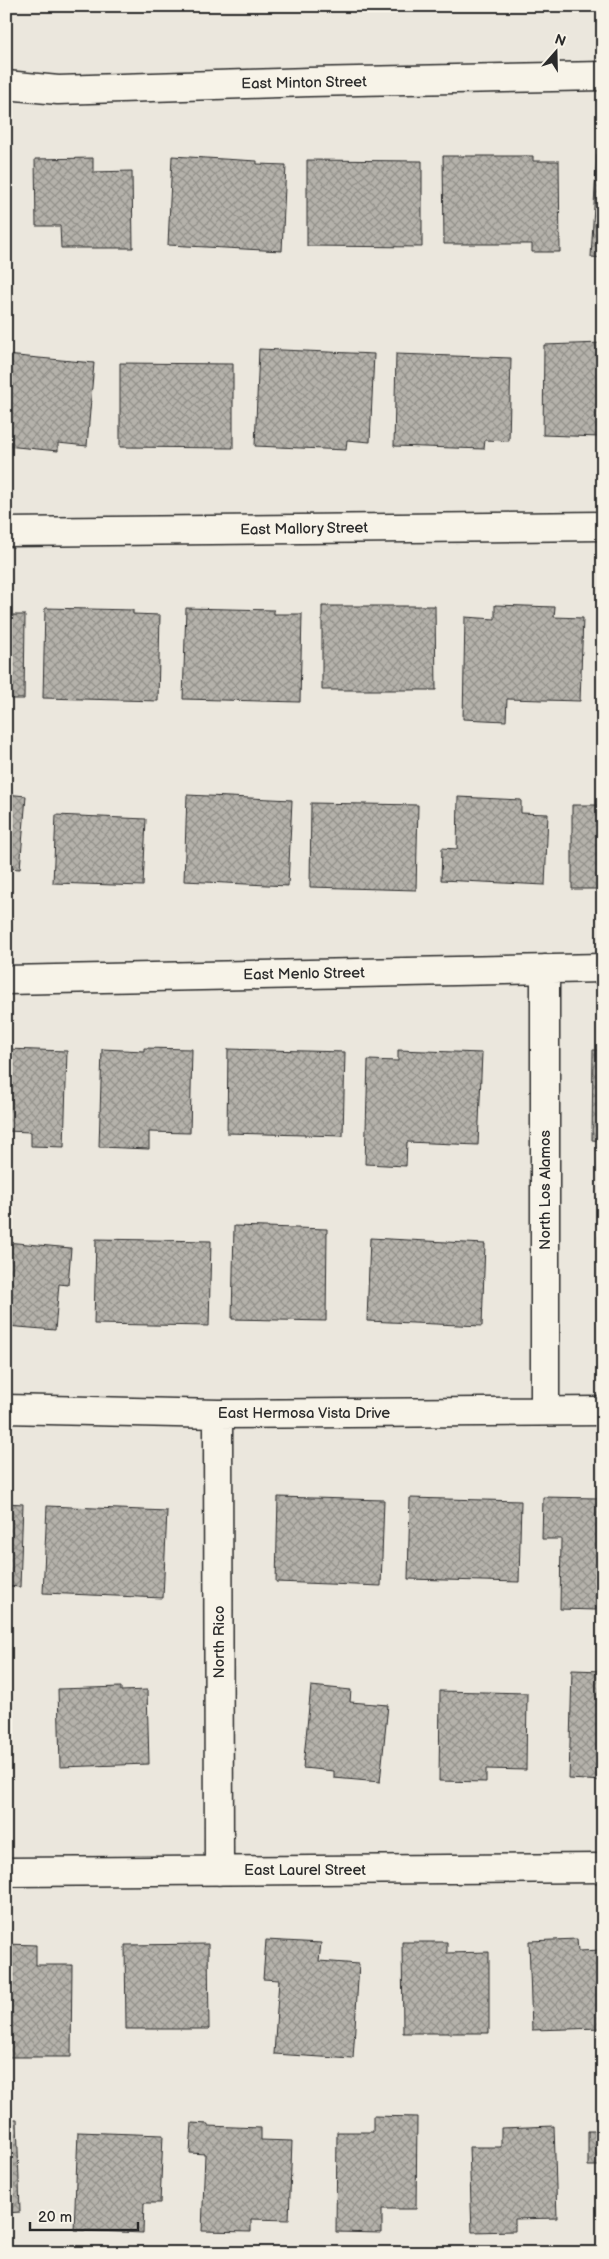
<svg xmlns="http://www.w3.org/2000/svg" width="609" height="2259" font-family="'Balsamiq Sans',sans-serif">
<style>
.building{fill:url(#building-cross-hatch);stroke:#2b2b2b}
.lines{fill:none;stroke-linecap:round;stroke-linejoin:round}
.minor-casing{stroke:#2b2b2b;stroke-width:31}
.minor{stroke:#f7f3e8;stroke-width:28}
.labels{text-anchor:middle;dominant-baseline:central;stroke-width:4;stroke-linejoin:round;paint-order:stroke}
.street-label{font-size:15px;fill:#2b2b2b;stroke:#f7f3e8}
</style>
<defs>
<pattern id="building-cross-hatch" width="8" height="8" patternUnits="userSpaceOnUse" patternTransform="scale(1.25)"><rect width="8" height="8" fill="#b5b2ab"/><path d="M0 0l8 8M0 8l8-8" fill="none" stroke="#93918b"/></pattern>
</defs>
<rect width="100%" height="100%" fill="#ebe7dd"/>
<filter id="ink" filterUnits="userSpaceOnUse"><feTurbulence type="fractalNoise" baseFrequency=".02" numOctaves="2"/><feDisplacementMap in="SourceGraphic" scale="10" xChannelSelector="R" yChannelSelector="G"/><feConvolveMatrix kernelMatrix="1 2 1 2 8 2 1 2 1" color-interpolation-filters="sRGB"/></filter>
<g filter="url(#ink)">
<!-- building -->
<path class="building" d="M597,154H603V258L591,257Z
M172,156L257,161V164L286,165L282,251L168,245Z
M443,156H533V161H559L560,252H532V244H444Z
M93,158V172L132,171L133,248H61L60,226H36L35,159Z
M307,160L422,161V247L307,246Z
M6,171L10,172L6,200Z
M603,343V424L598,423L599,437L543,435L544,345Z
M259,349L374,354L370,442L347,440L346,450L255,446Z
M396,354L511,358L509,441L485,440L484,449L394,446Z
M6,355L94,363L87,446L58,443V451L6,446Z
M120,363L233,364V448L120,447Z
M495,605L555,607L554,617L583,618L580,701L507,699L506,721L463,719L465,617L495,619Z
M322,606H435L436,690H322Z
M45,608L133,610V614L160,615L158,701L43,698Z
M186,608L274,610V614H302L300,702L183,699Z
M6,615H25L24,699H6Z
M6,794L26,796L20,869L6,868Z
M187,795L292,800L288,886L184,881Z
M458,797L521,800V813L548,814L545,885L441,880L442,848L457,849Z
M311,803L418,805L416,890L310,887Z
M572,805H603V889H572Z
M56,815L146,819L143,886L53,883Z
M144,1048L192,1049L190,1133L149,1132V1149L99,1147L102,1049L144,1051Z
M6,1049L67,1051L64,1147L31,1146V1132L6,1131Z
M228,1049L345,1052L343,1136L227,1133Z
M398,1050L482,1053L478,1145L407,1142L406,1166L365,1164L368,1060L398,1061Z
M593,1050H603V1141L592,1140Z
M234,1226L327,1229L326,1321L232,1319Z
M599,1236H603V1319H598Z
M370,1238L485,1244L482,1326L367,1321Z
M96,1239L211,1241L209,1326L94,1324Z
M6,1242L71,1248L68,1285L59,1284L55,1330L6,1326Z
M278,1497L384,1500L381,1586L276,1582Z
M543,1497L598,1498V1519H603V1595H596V1610L560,1609L561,1539H542Z
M410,1498L521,1501L519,1582L408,1579Z
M6,1503L23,1504L20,1587L6,1586Z
M47,1506L167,1511L163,1598L43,1593Z
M572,1670L603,1671V1781L569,1779Z
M311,1686L351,1690L350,1702L388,1705L380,1782L334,1778V1771L303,1768Z
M121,1687V1691L147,1690L149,1764L60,1767L58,1689Z
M440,1691L527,1693L526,1770L486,1769V1782L439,1781Z
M577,1939L578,1951L603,1950V2028L532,2030L529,1941Z
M266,1940L321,1943L319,1961L359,1964L353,2059L274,2054L279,1980L263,1979Z
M402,1942H447V1953L489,1952V2033H403Z
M6,1944L36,1945V1965H72L71,2057H6Z
M208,1944L209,2029H126L125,1945Z
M373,2116L417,2117L416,2209H382V2233L336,2232L337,2132H373Z
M6,2119H17L20,2212L6,2213Z
M192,2123L208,2124V2126L261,2128V2140L292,2141L289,2220L251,2219V2232L202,2231L205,2154L190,2153Z
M554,2126L557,2218L515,2219V2231L472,2232L469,2147H501V2128Z
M588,2131H603V2166H588Z
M78,2132L163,2135L160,2203H144L143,2233L74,2230Z"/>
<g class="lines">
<!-- minor casing -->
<g class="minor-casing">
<path id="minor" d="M6,85L58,90L309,82L603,76
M6,532L603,526
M6,980L603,968
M6,1409L218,1414L603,1411
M545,1411V969
M218,1414L219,1871
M6,1872L603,1868"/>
</g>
<!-- minor -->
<use href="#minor" class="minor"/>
</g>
</g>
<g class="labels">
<!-- street labels -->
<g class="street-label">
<text transform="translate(304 83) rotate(-1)">East Minton Street</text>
<text transform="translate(304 529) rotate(-1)">East Mallory Street</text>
<text transform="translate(304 974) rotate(-1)">East Menlo Street</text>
<text transform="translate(545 1190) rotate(-90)">North Los Alamos</text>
<text x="304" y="1413">East Hermosa Vista Drive</text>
<text transform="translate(219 1642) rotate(-90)">North Rico</text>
<text x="305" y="1870">East Laurel Street</text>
</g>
</g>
<!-- margin -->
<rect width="609" height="2259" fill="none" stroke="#f7f3e8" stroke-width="25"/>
<rect x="12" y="12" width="584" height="2234" fill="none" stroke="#2b2b2b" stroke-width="2" filter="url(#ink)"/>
<!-- north arrow -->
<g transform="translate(556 52) rotate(20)" stroke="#f7f3e8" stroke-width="4" paint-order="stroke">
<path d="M0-4L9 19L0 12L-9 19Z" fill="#2b2b2b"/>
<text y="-8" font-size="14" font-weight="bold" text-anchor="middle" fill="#2b2b2b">N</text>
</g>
<!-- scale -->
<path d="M30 2222v8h108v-8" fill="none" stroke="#2b2b2b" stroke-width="2.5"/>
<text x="38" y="2222" font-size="15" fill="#2b2b2b" stroke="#f7f3e8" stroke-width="4" paint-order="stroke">20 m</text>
</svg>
